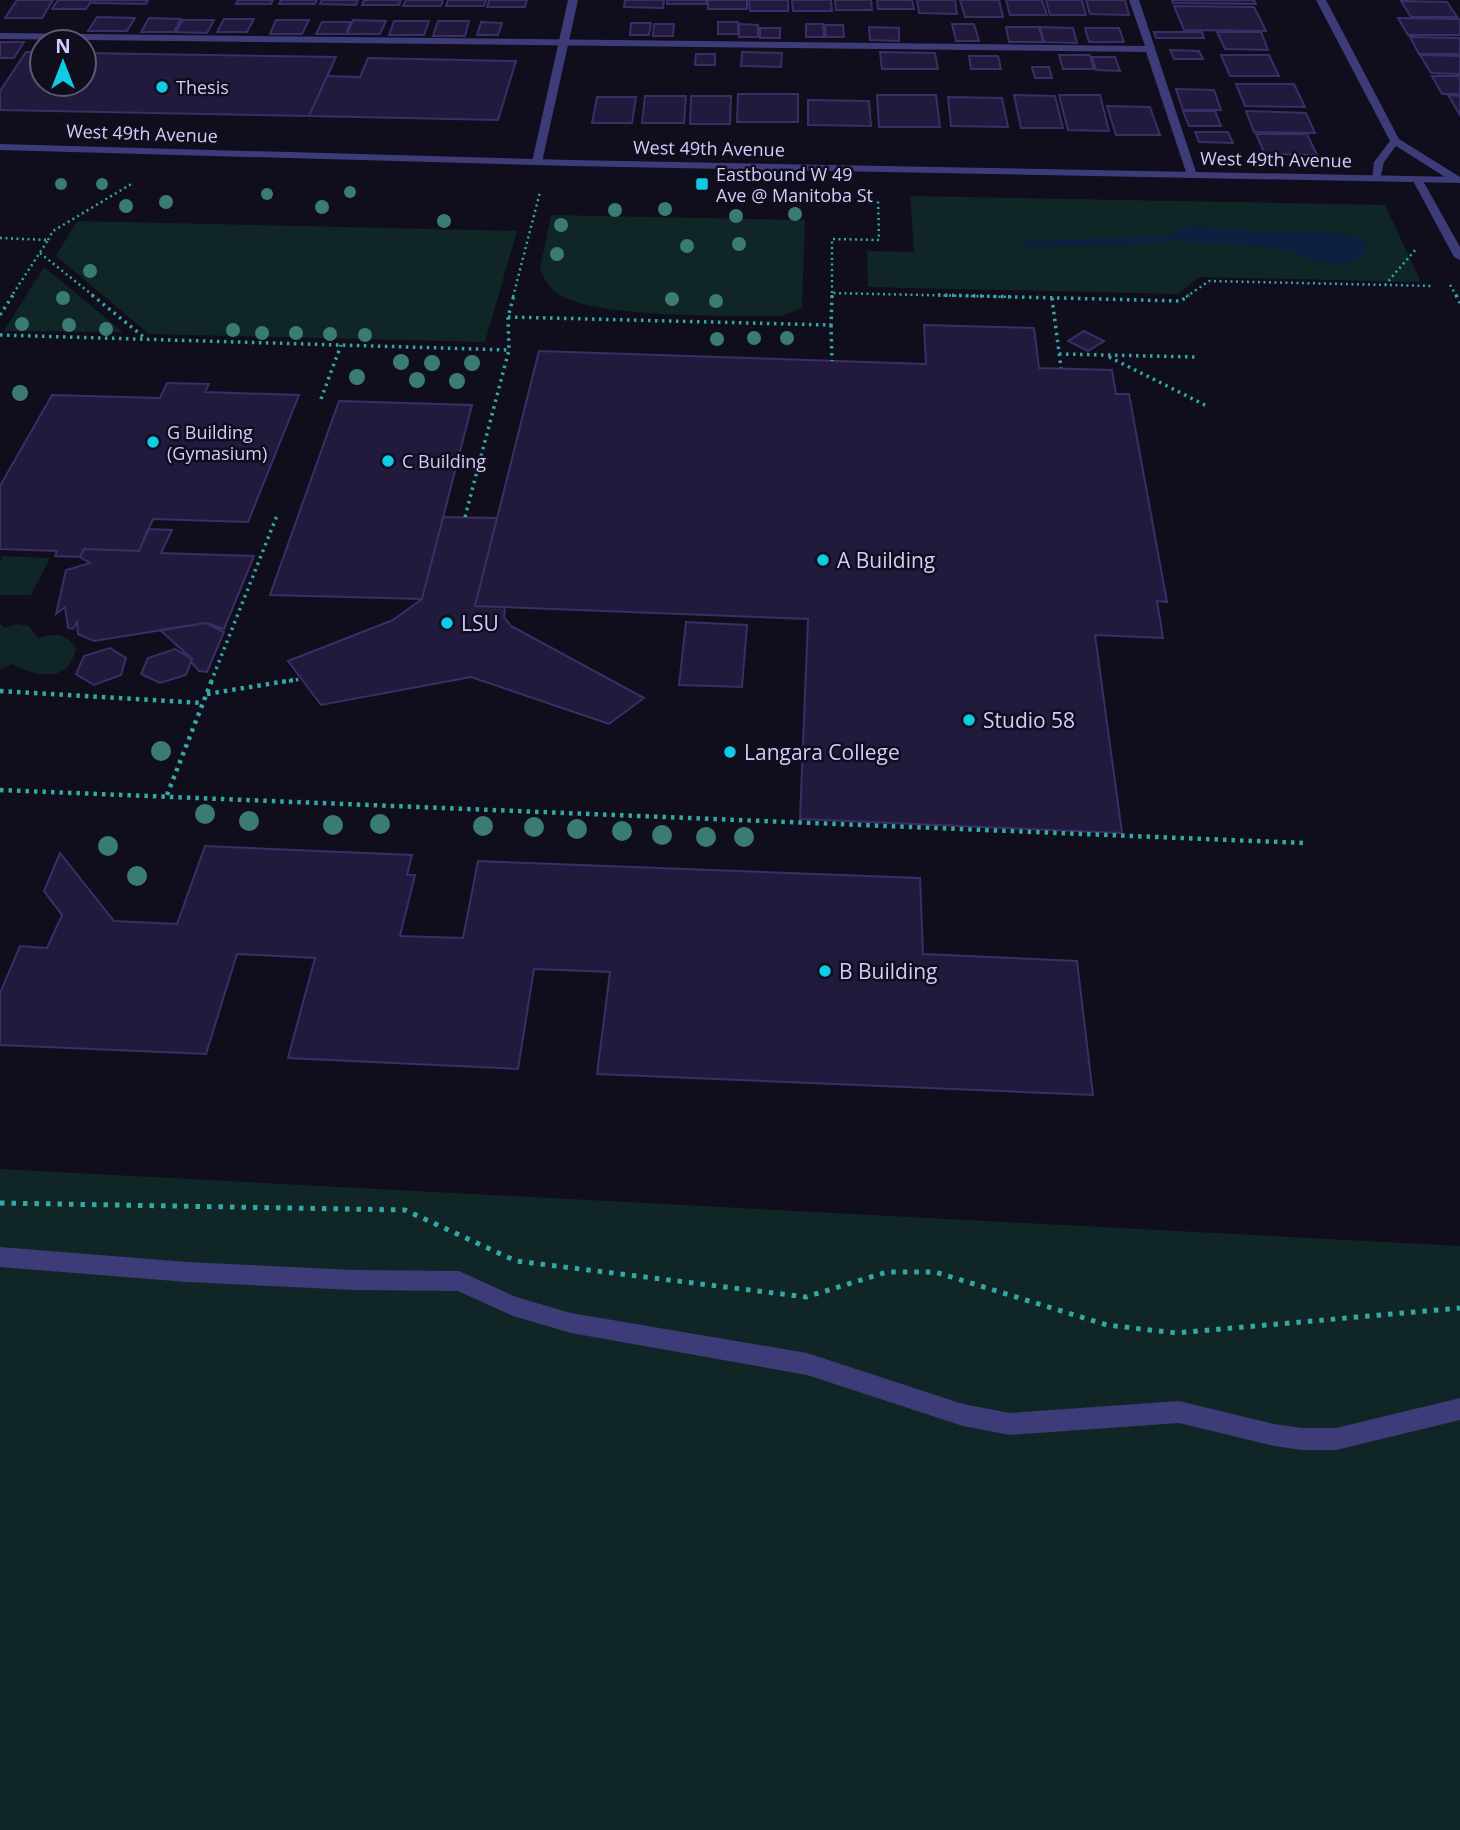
<svg xmlns="http://www.w3.org/2000/svg" width="1460" height="1830" font-family="'Open Sans',sans-serif">
<style>
.green{fill:#102626}
.water{fill:#0e203f}
.lines{fill:none;stroke-linecap:round;stroke-linejoin:round}
.stream{fill:#0e203f;fill-rule:evenodd}
.building{fill:#221a3d;stroke:#3a2e67;stroke-width:2}
.path-far3{stroke:#34a8a3;stroke-width:2.5;stroke-dasharray:2 3.5;stroke-linecap:butt}
.path-far2{stroke:#34a8a3;stroke-width:3.5;stroke-dasharray:2.5 4.5;stroke-linecap:butt}
.path-far1{stroke:#34a8a3;stroke-width:4.5;stroke-dasharray:3.5 5;stroke-linecap:butt}
.path{stroke:#34a8a3;stroke-width:5;stroke-dasharray:4.5 7;stroke-linecap:butt}
.service{fill:#3e3b79;fill-rule:evenodd}
.minor{fill:#3e3b79;fill-rule:evenodd}
.tertiary{fill:#3e3b79;fill-rule:evenodd}
.tree{fill:#3a7c74}
.poi-dot{fill:#0ecbe6;stroke:#100d1d;stroke-width:2.5}
.labels{text-anchor:middle;dominant-baseline:central;stroke-width:5;stroke-linejoin:round;paint-order:stroke}
.far-poi-label{font-size:18px;fill:#d2ccfc;stroke:#100d1d;text-anchor:start}
.far-street-label{font-size:18px;fill:#d2ccfc;stroke:#100d1d}
.poi-label{font-size:21px;fill:#d2ccfc;stroke:#100d1d;text-anchor:start}
</style>
<rect width="100%" height="100%" fill="#100d1d"/>
<!-- green -->
<path class="green" d="M910,196L1385,205L1421,282L1199,277L1178,294L868,287L867,251L914,252Z
M551,215L805,220L802,308L782,316C734,315 587,320 554,291C547,285 544,277 540,269Z
M77,221L517,231L485,342L149,334L56,256Z
M44,267L123,332L4,331Z
M3,556L50,558L31,595H0V562Z
M0,624L5,628L17,624L29,626L38,638C56,633 64,632 76,648C70,684 37,677 12,664L0,670Z
M0,1169L1460,1246V1830H0Z"/>
<!-- water -->
<path class="water" d="M1193,226L1257,231L1342,233L1367,240L1363,258C1357,260 1349,264 1343,265C1322,267 1303,255 1284,251C1246,241 1207,247 1169,239L1171,232Z"/>
<g class="lines">
<!-- stream -->
<path class="stream" d="M1169,236L1173,237V241L1134,245L1027,247L1022,244L1027,241Z"/>
</g>
<!-- building -->
<path class="building" d="M17,0H53L42,18H5Z
M58,0H92L86,9H52Z
M95,0H148L146,4L93,3Z
M238,0H273L271,4H236Z
M281,0H317L315,4H279Z
M322,0H358L356,5L320,4Z
M364,0H401L399,5H362Z
M406,0H443L441,6H403Z
M448,0H486L484,6H446Z
M489,0H527L525,7H487Z
M625,0H664L663,8L624,7Z
M667,0H706V4H667Z
M708,0H747V9H708Z
M749,0H788V11H750Z
M792,0H831L832,11H793Z
M835,0H871L872,10H836Z
M877,0H912L914,9H878Z
M917,0H955L957,14L919,13Z
M960,0H999L1003,17H965Z
M1006,0H1042L1047,15H1010Z
M1046,0H1082L1086,15H1050Z
M1086,0H1125L1129,15L1090,14Z
M1172,0H1254L1256,4L1173,3Z
M1401,1L1447,2L1457,17H1411Z
M1174,6L1254,7L1266,31L1184,30Z
M97,17L135,18L127,31H88Z
M149,18L181,19L174,32H141Z
M1398,18L1460,19V35H1408Z
M224,19H254L247,32H217Z
M183,20H214L207,33L176,32Z
M276,20H309L302,34H270Z
M353,20L386,21L380,34H347Z
M394,21H429L424,35H389Z
M438,21H469L465,36H433Z
M322,22H351L346,34H316Z
M481,22L502,23L498,35H477Z
M718,22H738V34H718Z
M631,23H651L649,35H630Z
M654,24H674L673,36H653Z
M739,24L758,25V37H739Z
M806,24H823L824,37H806Z
M952,24H974L979,41H956Z
M825,25H843L844,37H826Z
M869,27L899,28V41L870,40Z
M1006,27H1039L1043,42H1009Z
M1040,27L1073,28L1077,43L1044,42Z
M760,28H780V38H760Z
M1085,28H1119L1124,42H1089Z
M1154,32H1202L1204,38H1156Z
M1217,32H1261L1268,50L1225,49Z
M1410,37L1460,38V54H1419Z
M0,42H24L14,58H0Z
M1170,50L1199,51L1203,59H1174Z
M26,52L42,53V84H84V53L336,57L309,116L0,110V91Z
M742,52L782,53L781,67L741,66Z
M880,52L935,53L938,69H882Z
M696,54H715V65H695Z
M1059,55H1090L1094,69H1063Z
M1221,55H1269L1279,76H1230Z
M1420,55L1460,56V74L1431,73Z
M969,56H998L1001,69H971Z
M1092,57H1115L1120,71L1096,70Z
M368,58L516,61L498,120L309,116L327,76L360,77Z
M1032,67H1049L1052,78H1035Z
M1432,76H1460V94H1442Z
M1236,84H1294L1305,107L1245,106Z
M1176,89L1214,90L1221,110H1183Z
M738,94H798V122H737Z
M877,95H936L940,127H879Z
M1014,95L1055,96L1063,128H1021Z
M1059,95H1100L1109,131L1068,130Z
M1448,95L1460,96V115Z
M645,96H686L684,123H642Z
M691,96H731L730,124H690Z
M597,97H636L632,123H592Z
M948,97L1002,98L1008,127L951,126Z
M808,100L869,101L871,126L808,125Z
M1107,106L1150,107L1160,135H1116Z
M1183,111H1215L1221,126H1189Z
M1246,111L1306,113L1315,133L1254,132Z
M1195,132H1228L1233,143L1199,142Z
M1256,134H1307L1317,155L1265,154Z
M924,325L1034,328L1039,368L1112,370L1116,394H1129L1167,602L1157,601L1163,638L1095,635L1122,833L800,819L808,619L475,606L539,351L926,364Z
M1084,331L1104,341L1088,351L1068,341Z
M167,383L209,384L205,392L299,395L248,522L153,519L139,551L84,549L80,557L55,556L57,551L0,549V486L52,395L160,398Z
M339,401L472,405L422,599L270,595Z
M443,517L497,518L475,606L505,607L504,617L511,626L644,698L609,724L471,677L321,705L288,661L393,620L422,599Z
M148,529L172,530L161,553L254,556L224,629L206,623L94,641L78,634L77,622L73,629L68,628L65,607L56,614L66,570L90,563L80,557L84,549L139,551Z
M686,622L747,625L742,687L679,685Z
M206,623L224,632L207,672L199,671L191,662L192,659L160,630Z
M110,648L126,658L121,675L94,685L76,674L84,656Z
M175,649L192,659L186,675L160,683L141,674L148,658Z
M205,846L412,855L407,875H415L400,936L463,938L478,861L920,878L923,954L1077,961L1093,1095L597,1074L610,972L534,969L518,1069L288,1058L315,958L237,954L206,1054L0,1045V993L20,946L47,948L62,915L44,891L60,853L114,921L177,924Z"/>
<g class="lines">
<!-- path-far3 -->
<path class="path-far3" d="M0,238L48,240L11,297
M48,240L53,231L133,183
M40,253L95,297
M1385,285L1416,249
M1450,285L1457,297
M832,293V239L879,240L878,199
M513,297L540,192
M832,297V293L1014,297
M1186,297L1209,281L1433,286"/>
<!-- path-far2 -->
<path class="path-far2" d="M92,295L145,338
M938,295L1181,301L1189,295
M1456,295L1460,303
M1052,298L1061,368
M0,315L13,295
M508,317L831,325L832,295
M831,325L832,361
M0,335L509,350
M1059,354L1197,357
M1109,357L1209,407
M321,399L341,345
M465,517L509,350L508,317L514,295
M211,682L278,513
M282,682L301,679"/>
<!-- path-far1 -->
<path class="path-far1" d="M0,691L203,703
M207,694L293,680
M0,790L1304,843
M167,795L212,680"/>
<!-- path -->
<path class="path" d="M0,1203L405,1210L516,1261L806,1297L887,1272H935L1107,1325L1176,1333L1460,1308"/>
<!-- service -->
<path class="service" d="M1129,0H1139L1197,175L1196,177L1187,175L1146,52L0,39V33L1145,46Z
M0,1247L187,1262L354,1270L459,1271L516,1297L571,1313L807,1353L963,1404L1010,1413L1179,1401L1274,1424L1302,1428H1336L1460,1398V1420L1336,1450H1302L1274,1446L1179,1423L1010,1435L963,1426L807,1375L571,1333L513,1316L458,1291L354,1290L187,1282L0,1267Z"/>
<!-- minor -->
<path class="minor" d="M568,0H578L542,162L537,165L532,162Z
M1316,0H1326L1399,139L1460,177V182H1453L1396,146L1384,162L1380,180H1372L1374,162L1390,141Z
M1413,177L1422,179L1460,247V260L1454,257L1412,179Z"/>
<!-- tertiary -->
<path class="tertiary" d="M0,144L571,160L1460,177V183L571,166L0,150Z"/>
</g>
<!-- trees -->
<g class="tree">
<circle cx="61" cy="184" r="6"/>
<circle cx="102" cy="184" r="6"/>
<circle cx="350" cy="192" r="6"/>
<circle cx="267" cy="194" r="6"/>
<circle cx="166" cy="202" r="7"/>
<circle cx="126" cy="206" r="7"/>
<circle cx="322" cy="207" r="7"/>
<circle cx="665" cy="209" r="7"/>
<circle cx="615" cy="210" r="7"/>
<circle cx="795" cy="214" r="7"/>
<circle cx="736" cy="216" r="7"/>
<circle cx="444" cy="221" r="7"/>
<circle cx="561" cy="225" r="7"/>
<circle cx="739" cy="244" r="7"/>
<circle cx="687" cy="246" r="7"/>
<circle cx="557" cy="254" r="7"/>
<circle cx="90" cy="271" r="7"/>
<circle cx="63" cy="298" r="7"/>
<circle cx="672" cy="299" r="7"/>
<circle cx="716" cy="301" r="7"/>
<circle cx="22" cy="324" r="7"/>
<circle cx="69" cy="325" r="7"/>
<circle cx="106" cy="329" r="7"/>
<circle cx="233" cy="330" r="7"/>
<circle cx="262" cy="333" r="7"/>
<circle cx="296" cy="333" r="7"/>
<circle cx="330" cy="334" r="7"/>
<circle cx="365" cy="335" r="7"/>
<circle cx="754" cy="338" r="7"/>
<circle cx="787" cy="338" r="7"/>
<circle cx="717" cy="339" r="7"/>
<circle cx="401" cy="362" r="8"/>
<circle cx="432" cy="363" r="8"/>
<circle cx="472" cy="363" r="8"/>
<circle cx="357" cy="377" r="8"/>
<circle cx="417" cy="380" r="8"/>
<circle cx="457" cy="381" r="8"/>
<circle cx="20" cy="393" r="8"/>
<circle cx="161" cy="751" r="10"/>
<circle cx="205" cy="814" r="10"/>
<circle cx="249" cy="821" r="10"/>
<circle cx="380" cy="824" r="10"/>
<circle cx="333" cy="825" r="10"/>
<circle cx="483" cy="826" r="10"/>
<circle cx="534" cy="827" r="10"/>
<circle cx="577" cy="829" r="10"/>
<circle cx="622" cy="831" r="10"/>
<circle cx="662" cy="835" r="10"/>
<circle cx="706" cy="837" r="10"/>
<circle cx="744" cy="837" r="10"/>
<circle cx="108" cy="846" r="10"/>
<circle cx="137" cy="876" r="10"/>
</g>
<!-- markers -->
<g class="poi-dot">
<circle cx="162" cy="87" r="7"/>
<rect x="695" y="177" width="14" height="14" rx="3.5"/>
<circle cx="153" cy="442" r="7"/>
<circle cx="388" cy="461" r="7"/>
<circle cx="823" cy="560" r="7"/>
<circle cx="447" cy="623" r="7"/>
<circle cx="969" cy="720" r="7"/>
<circle cx="730" cy="752" r="7"/>
<circle cx="825" cy="971" r="7"/>
</g>
<g class="labels">
<!-- far-poi labels -->
<g class="far-poi-label">
<text x="176" y="87">Thesis</text>
<text x="716" y="174">Eastbound W 49<tspan x="716" dy="21">Ave @ Manitoba St</tspan></text>
<text x="167" y="432">G Building<tspan x="167" dy="21">(Gymasium)</tspan></text>
<text x="402" y="461">C Building</text>
</g>
<!-- far-street labels -->
<g class="far-street-label">
<text transform="translate(142 133) rotate(2)">West 49th Avenue</text>
<text transform="translate(709 148) rotate(1)">West 49th Avenue</text>
<text transform="translate(1276 159) rotate(1)">West 49th Avenue</text>
</g>
<!-- poi labels -->
<g class="poi-label">
<text x="837" y="560">A Building</text>
<text x="461" y="623">LSU</text>
<text x="983" y="720">Studio 58</text>
<text x="744" y="752">Langara College</text>
<text x="839" y="971">B Building</text>
</g>
</g>
<!-- north arrow -->
<g transform="translate(63 63)"><circle r="33" fill="#100d1d" stroke="#5e5976" stroke-width="2"/>
<path d="M0-5L12 26L0 18L-12 26Z" fill="#0ecbe6"/>
<text y="-10" font-size="19" font-weight="bold" text-anchor="middle" fill="#d2ccfc">N</text>
</g>
</svg>
